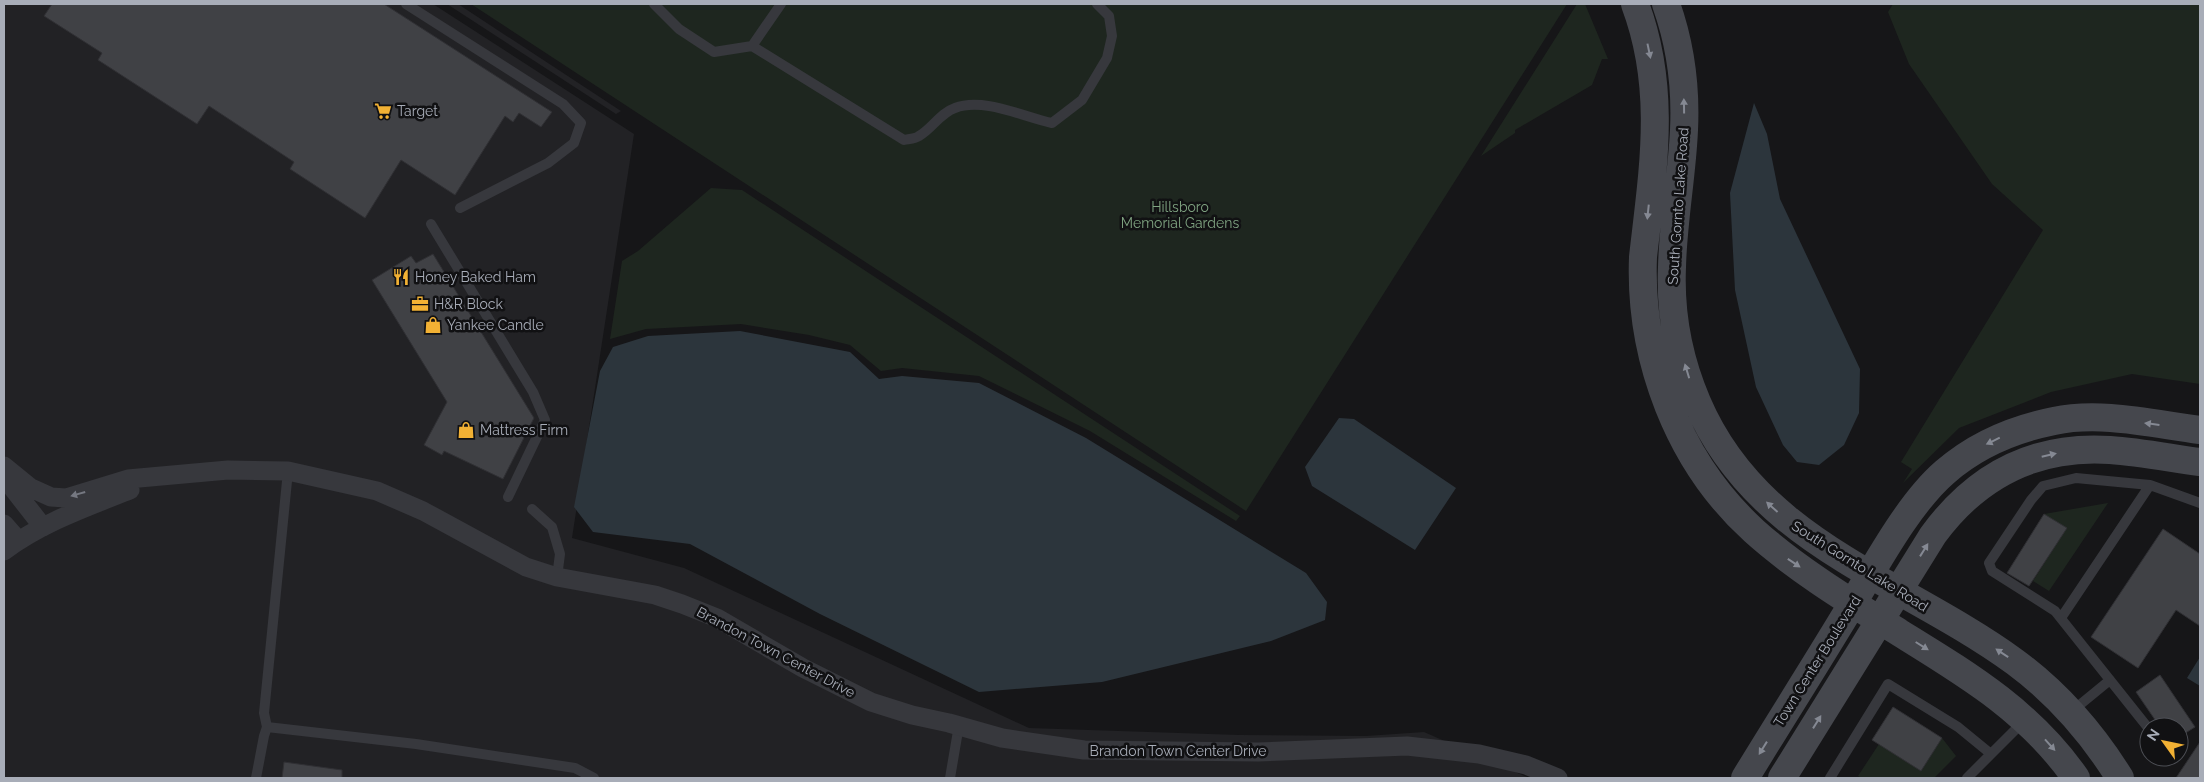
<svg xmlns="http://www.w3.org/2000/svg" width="2204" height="782" font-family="Raleway,sans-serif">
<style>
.built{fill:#222225}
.green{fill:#1e261f}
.water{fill:#2c353c}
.building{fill:#404145;stroke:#303034}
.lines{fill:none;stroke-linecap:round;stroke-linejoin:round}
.lane{stroke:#37383d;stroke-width:10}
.street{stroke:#37383d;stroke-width:19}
.secondary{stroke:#45474d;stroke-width:28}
.oneway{fill:#858993}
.oneway2{fill:#757881}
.labels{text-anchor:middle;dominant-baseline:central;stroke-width:5;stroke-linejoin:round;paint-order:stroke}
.poi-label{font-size:14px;fill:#a8adb8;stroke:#111113;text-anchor:start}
.street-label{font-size:14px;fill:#a8adb8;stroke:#111113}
.park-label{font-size:14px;fill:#7fa381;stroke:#111113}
</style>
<rect width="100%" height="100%" fill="#161618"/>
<!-- built -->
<path class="built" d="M4,4H433L634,134L572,538L684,568L1029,728L1239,735L1366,736L1424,732L1529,778H4Z
M447,4H458L621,111L616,114Z"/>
<!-- green -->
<path class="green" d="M471,4H1567L1246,511Z
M1577,4H1585L1608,59H1602L1592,85L1515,130V133L1481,156Z
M1893,4H2200V384L2132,374L2051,392L1959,428L1903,483L1912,469L1901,462L2043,230L1992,184L1909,64L1888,12Z
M711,188L742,190L1240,516L1236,521L1090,431L979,376L902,368L881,371L850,345L809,335L741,324L646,329L610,339L622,261L638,251Z
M2108,503L2049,591L2033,581L2066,529L2044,514Z
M1942,738L1956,756L1934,778H1862L1858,776L1879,744L1921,771Z"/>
<!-- water -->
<path class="water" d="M1754,103L1767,134L1780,199L1860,369L1859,413L1844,445L1819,465L1797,462L1783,445L1756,387L1735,290L1730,193Z
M740,331L850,352L879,379L902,376L979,383L1086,438L1306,573L1327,602L1325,620L1271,641L1102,682L979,692L820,614L690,544L593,532L574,507L600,371L613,347L648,336Z
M1339,418L1354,419L1456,488L1415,550L1312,486L1305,467Z
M2200,657V686L2187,678Z"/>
<!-- building -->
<path class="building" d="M52,4H384L552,112L541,127L519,113L513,122L505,116L455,195L401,160L365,218L290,169L294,162L209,106L197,124L98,60L102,53L44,16Z
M433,254L534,418L503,479L444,451L442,455L424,445L447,402L372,280L411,256L416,263Z
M2044,514L2067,528L2029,586L2007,573Z
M2163,529L2200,554V626L2176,610L2138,668L2091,637Z
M2160,675L2195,727L2179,737V727H2160L2136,692Z
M1893,707L1942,738L1921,771L1872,740Z
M2200,742V778H2176Z
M284,762L342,770V778H282Z"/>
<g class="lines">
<!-- lane -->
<path class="lane" d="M406,4L563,104L581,123L574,143L548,163L460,208
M654,4L679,29L714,52L752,46L781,4
M752,46L904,140C908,139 915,139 919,136C932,129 940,113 955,108C983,97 1024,117 1052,123L1082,100L1107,58L1112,36L1109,16L1097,4
M431,224L533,392L545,420L508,497
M532,509L552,527L560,554L557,577
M2061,618L2150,485
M2071,712L2110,680
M267,727L264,713L288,471
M2149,729L2055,611L1992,571L1989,563L2031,500L2043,486L2076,478L2150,485L2200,503
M256,778L264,736L267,727L416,744L575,768L594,778
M950,778L959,725
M1830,778L1888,684L1958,727L1991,754
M1967,778L2023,722"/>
<!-- street -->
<path class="street" d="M4,466L31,488L51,497L66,498L128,479L228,470L288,471L377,491L423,511L526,567L557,577L655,595L682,604L717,618L803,668L871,702L912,715L949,723L1002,738L1084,750L1258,752L1407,746L1479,754L1526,765L1558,778
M4,477L43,527
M4,524L18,540
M4,551C41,523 87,507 130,490"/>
<!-- secondary -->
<path class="secondary" d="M1635,4C1667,89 1653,169 1643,257C1639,358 1678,462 1754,531C1796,569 1852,603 1900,633C1968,675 2029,711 2076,778
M1666,4C1680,43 1686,88 1684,130C1682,176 1673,221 1672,267C1670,313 1679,360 1697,402C1757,543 1901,579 2015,662C2057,693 2092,733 2120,778
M1745,778C1781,719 1818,661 1854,601C1878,561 1910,502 1945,472C1976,445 2014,429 2054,421C2101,411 2153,424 2200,430
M1782,778L1933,535C1977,475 2035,445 2110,450C2140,452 2170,458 2200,462"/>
</g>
<!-- one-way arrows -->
<defs><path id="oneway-solid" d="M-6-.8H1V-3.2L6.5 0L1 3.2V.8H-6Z" transform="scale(1.25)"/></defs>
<g class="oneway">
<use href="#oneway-solid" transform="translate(1649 51) rotate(78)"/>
<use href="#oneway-solid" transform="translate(1684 106) rotate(-91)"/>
<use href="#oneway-solid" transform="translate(1648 212) rotate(96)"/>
<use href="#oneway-solid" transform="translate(1687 371) rotate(-107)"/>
<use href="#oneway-solid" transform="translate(2152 424) rotate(-173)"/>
<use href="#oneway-solid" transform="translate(1993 441) rotate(154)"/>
<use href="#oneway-solid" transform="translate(2049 455) rotate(-13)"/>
<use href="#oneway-solid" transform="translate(1772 507) rotate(-138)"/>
<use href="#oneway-solid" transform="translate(1924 550) rotate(-58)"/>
<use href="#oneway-solid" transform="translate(1794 563) rotate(34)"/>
<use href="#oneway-solid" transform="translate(1922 646) rotate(32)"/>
<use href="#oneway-solid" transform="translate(2002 653) rotate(-146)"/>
<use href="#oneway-solid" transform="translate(1817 722) rotate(-58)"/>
<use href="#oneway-solid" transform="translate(2050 745) rotate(48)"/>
<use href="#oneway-solid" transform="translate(1763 748) rotate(122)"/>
</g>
<use class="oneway2" href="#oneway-solid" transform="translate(78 494) rotate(164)"/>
<!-- icons -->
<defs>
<g id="supermarket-bare" transform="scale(1.35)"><path d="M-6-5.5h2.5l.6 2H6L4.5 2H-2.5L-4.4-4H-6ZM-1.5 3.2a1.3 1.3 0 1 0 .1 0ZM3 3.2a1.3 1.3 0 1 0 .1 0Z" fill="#f2b134" stroke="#111113" stroke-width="2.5" paint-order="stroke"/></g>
<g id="restaurant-bare" transform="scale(1.35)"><path d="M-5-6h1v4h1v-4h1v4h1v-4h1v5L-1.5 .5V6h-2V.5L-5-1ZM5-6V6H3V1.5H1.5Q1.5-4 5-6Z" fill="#f2b134" stroke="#111113" stroke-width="2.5" paint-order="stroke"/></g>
<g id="office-bare" transform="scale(1.35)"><path d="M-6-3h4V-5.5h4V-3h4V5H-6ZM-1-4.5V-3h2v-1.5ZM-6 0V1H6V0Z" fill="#f2b134" stroke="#111113" stroke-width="2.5" paint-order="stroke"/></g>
<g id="shop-bare" transform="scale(1.35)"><path d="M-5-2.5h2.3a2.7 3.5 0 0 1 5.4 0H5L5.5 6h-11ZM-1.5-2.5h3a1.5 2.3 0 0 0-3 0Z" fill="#f2b134" stroke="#111113" stroke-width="2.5" paint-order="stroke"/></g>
</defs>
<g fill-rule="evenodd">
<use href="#supermarket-bare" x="383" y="111"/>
<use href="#restaurant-bare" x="401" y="277"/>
<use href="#office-bare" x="420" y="304"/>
<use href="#shop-bare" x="433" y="325"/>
<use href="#shop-bare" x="466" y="430"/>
</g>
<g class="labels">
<!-- poi labels -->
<g class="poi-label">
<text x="397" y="111">Target</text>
<text x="415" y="277">Honey Baked Ham</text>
<text x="434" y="304">H&amp;R Block</text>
<text x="447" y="325">Yankee Candle</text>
<text x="480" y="430">Mattress Firm</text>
</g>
<!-- street labels -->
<g class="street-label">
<text transform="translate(1678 206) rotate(-86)">South Gornto Lake Road</text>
<text transform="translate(1860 566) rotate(32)">South Gornto Lake Road</text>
<text transform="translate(776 652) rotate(28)">Brandon Town Center Drive</text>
<text transform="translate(1817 661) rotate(-58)">Town Center Boulevard</text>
<text x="1178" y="751">Brandon Town Center Drive</text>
</g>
<!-- park labels -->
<g class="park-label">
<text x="1180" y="207">Hillsboro<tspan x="1180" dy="16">Memorial Gardens</tspan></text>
</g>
</g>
<!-- border -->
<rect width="2204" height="782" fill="none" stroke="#a8adb8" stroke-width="10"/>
<!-- north arrow -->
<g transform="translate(2164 742) rotate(303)"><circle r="24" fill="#111113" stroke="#4d4f55"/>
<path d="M0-4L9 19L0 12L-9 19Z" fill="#f2b134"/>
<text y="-8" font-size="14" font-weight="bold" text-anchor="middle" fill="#a8adb8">N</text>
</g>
</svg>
